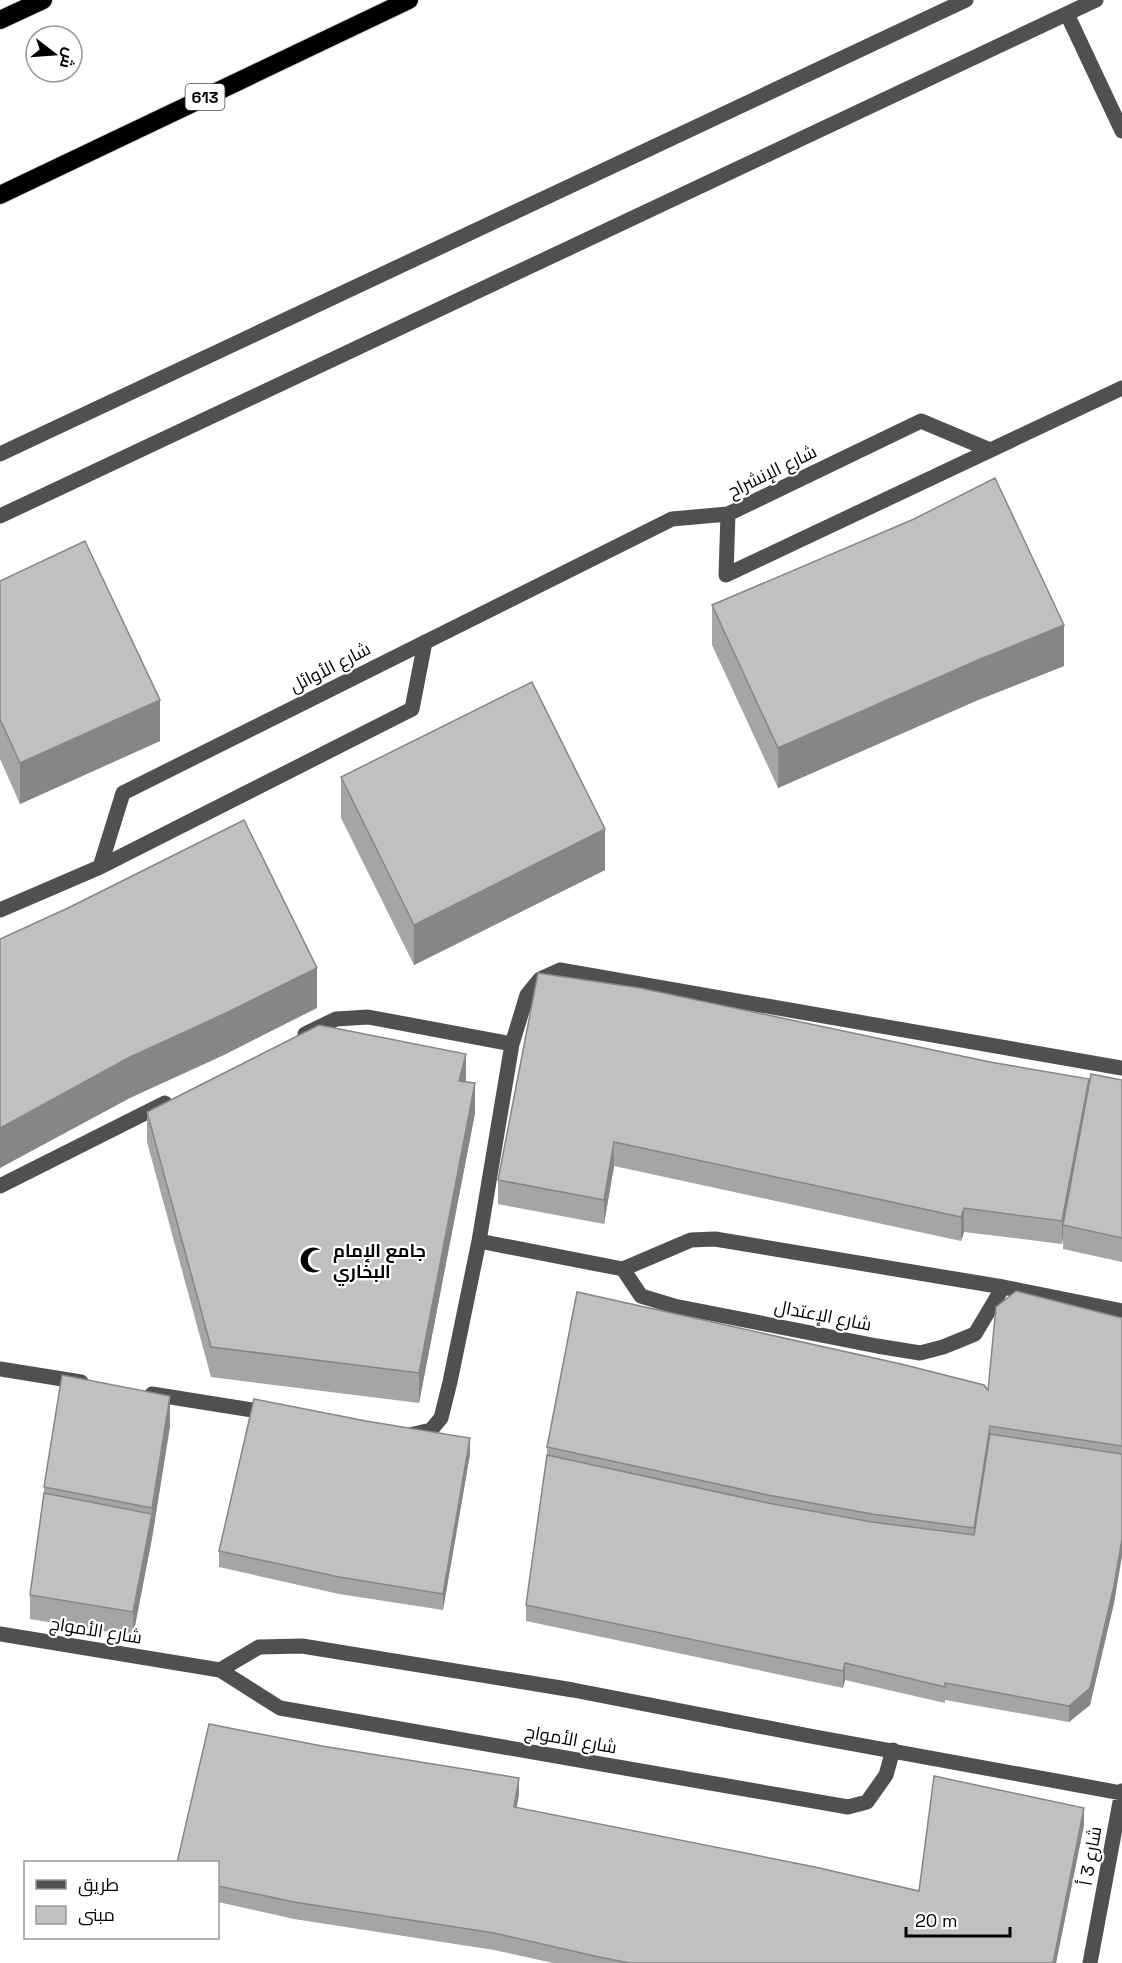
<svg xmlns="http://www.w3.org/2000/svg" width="1122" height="1963" font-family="'Space Grotesk',Cairo,sans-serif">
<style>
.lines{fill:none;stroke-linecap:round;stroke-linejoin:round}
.highway-casing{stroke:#dbdbdb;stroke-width:20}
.minor{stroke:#505050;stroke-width:15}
.highway{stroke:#000;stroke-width:18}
.wall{fill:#a5a5a5}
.shaded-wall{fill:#868686}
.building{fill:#c0c0c0;stroke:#868686;stroke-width:1.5}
.labels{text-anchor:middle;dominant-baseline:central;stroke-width:4.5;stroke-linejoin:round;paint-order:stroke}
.shield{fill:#fff;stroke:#4c4c4c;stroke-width:1.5}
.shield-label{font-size:16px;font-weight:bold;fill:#000}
.street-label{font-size:18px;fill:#000;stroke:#fff}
.poi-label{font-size:18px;font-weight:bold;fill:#000;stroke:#fff;text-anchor:start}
</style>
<rect width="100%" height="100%" fill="#fff"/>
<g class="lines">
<!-- highway casing -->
<g class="highway-casing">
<path id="highway" d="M0,20L43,0
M0,195L409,0"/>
</g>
<!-- minor -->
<path class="minor" d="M1067,14L1122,131
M990,450L921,421L728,514L726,575L1122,388
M0,454L966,0
M0,516L1096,0
M100,867L412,709L425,642
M0,910L100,867L123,793L672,519L728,514
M305,1034L336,1019L368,1017L512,1044
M0,1186L165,1103
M479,1241L623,1269L691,1240L715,1239L1003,1287L1122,1311
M623,1269L641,1296L674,1306L877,1346L920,1353L943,1347L975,1334L1003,1287
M0,1369L81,1382
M152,1394L271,1413
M410,1435L431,1430L441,1418L450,1382L479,1241L512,1044L527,995L540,979L560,970L1122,1068
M0,1634L220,1670L280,1708L848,1807L867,1802L886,1775L893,1750
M220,1670L259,1647L302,1646L573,1690L810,1736L1122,1793
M1090,1963L1122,1791"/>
<!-- highway -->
<use href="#highway" class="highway"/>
</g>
<!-- wall -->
<path class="wall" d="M0,581L160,741L20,804L0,759Z
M712,605L1064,666L978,700L778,788L712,645Z
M341,777L605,870L414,965L341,818Z
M538,973L1089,1086L1122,1080V1262L1063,1249V1236L1062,1244L964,1232L961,1241L614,1166L604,1224L498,1204V1180Z
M466,1082L475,1113L419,1403L211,1377L147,1142V1112Z
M1122,1318V1555L1114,1603L1090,1705L1069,1722L945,1700V1703L845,1680L843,1688L526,1621V1605L547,1455V1447L988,1390Z
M366,1421L470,1454L443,1610L339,1594L219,1567V1551Z
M170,1426L152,1538L133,1636L30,1619V1595L44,1493V1487Z
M519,1794L516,1808L919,1891L1084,1825L1056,1963H553L494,1950L294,1919L218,1902V1863Z"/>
<!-- shaded-wall -->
<path class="shaded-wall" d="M1064,625V666L978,700L778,788V748L978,660Z
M160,700V741L20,804V763Z
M605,829V870L414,965V925Z
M317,968V1008L224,1055L130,1098L0,1168V1128L130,1057Z
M466,1054V1084L459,1081Z
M1089,1079V1103L1063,1225V1236L1062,1244V1221Z
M475,1083V1113L419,1403V1373Z
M614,1142V1166L604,1224V1200Z
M964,1208V1232L961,1241V1217Z
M170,1396V1426L152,1538V1508Z
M990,1426V1450L974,1551V1528Z
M470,1438V1454L443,1610V1594Z
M152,1514V1538L133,1636V1612Z
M1122,1539V1555L1114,1603L1090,1705L1069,1722V1706Z
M845,1663V1680L843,1688V1671Z
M519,1778V1794L514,1824V1807Z
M1084,1808V1825L1056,1963H1053Z"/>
<!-- building -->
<path class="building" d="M995,478L1064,625L978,660L778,748L712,605L914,519Z
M85,541L160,700L20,763L0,719V581Z
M532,682L605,829L414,925L341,777Z
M244,820L317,968L224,1014L130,1057L0,1128V939L68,908Z
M538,973L640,988L990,1062L1089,1079L1062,1221L964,1208L961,1217L614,1142L604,1200L498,1180Z
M319,1025L466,1054L459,1081L475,1083L419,1373L211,1347L147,1112Z
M1091,1074L1122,1080V1238L1063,1225Z
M1016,1291L1122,1318V1446L990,1426L974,1528L872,1514L768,1495L547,1447L577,1292L901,1364L984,1385L988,1390L996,1307Z
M62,1375L170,1396L152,1508L44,1487Z
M254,1399L366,1421L470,1438L443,1594L339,1577L219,1551Z
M990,1434L1122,1454V1539L1114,1586L1090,1688L1069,1706L945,1683V1687L845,1663L843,1671L526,1605L547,1455L768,1503L872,1522L974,1535Z
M44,1493L152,1514L133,1612L30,1595Z
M209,1724L322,1746L519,1778L514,1807L815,1867L919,1891L934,1776L1084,1808L1053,1963H630L599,1957L494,1933L294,1902L218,1886V1863H177Z"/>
<!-- icons -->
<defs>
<g id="mosque-bare" transform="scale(2.07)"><path d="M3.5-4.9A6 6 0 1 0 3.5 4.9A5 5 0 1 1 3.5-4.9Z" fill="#000" stroke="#fff" stroke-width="2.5" paint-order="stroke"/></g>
</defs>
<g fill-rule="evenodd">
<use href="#mosque-bare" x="313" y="1260"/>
</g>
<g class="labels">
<!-- shield labels -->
<rect class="shield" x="185.5" y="84" width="39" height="26" rx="4.5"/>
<g class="shield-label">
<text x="205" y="97">613</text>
</g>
<!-- street labels -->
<g class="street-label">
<text transform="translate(772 471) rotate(-26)">شارع الإنشراح</text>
<text transform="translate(330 667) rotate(-27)">شارع الأوائل</text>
<text transform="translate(823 1315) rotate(11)">شارع الإعتدال</text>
<text transform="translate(96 1630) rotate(9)">شارع الأمواج</text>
<text transform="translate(571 1739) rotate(10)">شارع الأمواج</text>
<text transform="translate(1090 1856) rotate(-80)">شارع 3 أ</text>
</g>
<!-- poi labels -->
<g class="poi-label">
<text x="333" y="1250">جامع الإمام<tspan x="333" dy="21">البخاري</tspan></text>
</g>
</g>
<!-- legend -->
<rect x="24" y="1861" width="195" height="78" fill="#ffffff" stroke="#999999" stroke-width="1.5"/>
<rect x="36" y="1880" width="30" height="9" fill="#505050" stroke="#999999" stroke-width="1.5"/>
<text x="78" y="1891" font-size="18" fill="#000000">طريق</text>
<rect x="36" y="1906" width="30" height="18" fill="#c0c0c0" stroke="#999999" stroke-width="1.5"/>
<text x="78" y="1921" font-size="18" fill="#000000">مبنى</text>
<!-- north arrow -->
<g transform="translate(54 54) rotate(107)"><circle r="28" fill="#ffffff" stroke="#999999" stroke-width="1.5"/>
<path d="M0-4.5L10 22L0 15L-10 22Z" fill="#000000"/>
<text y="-9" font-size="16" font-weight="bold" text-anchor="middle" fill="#000000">ش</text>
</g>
<!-- scale -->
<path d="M906 1927v9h104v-9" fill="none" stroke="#000000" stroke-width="3"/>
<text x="915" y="1927" font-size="18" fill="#000000" stroke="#ffffff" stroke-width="4.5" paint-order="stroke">20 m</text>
</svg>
